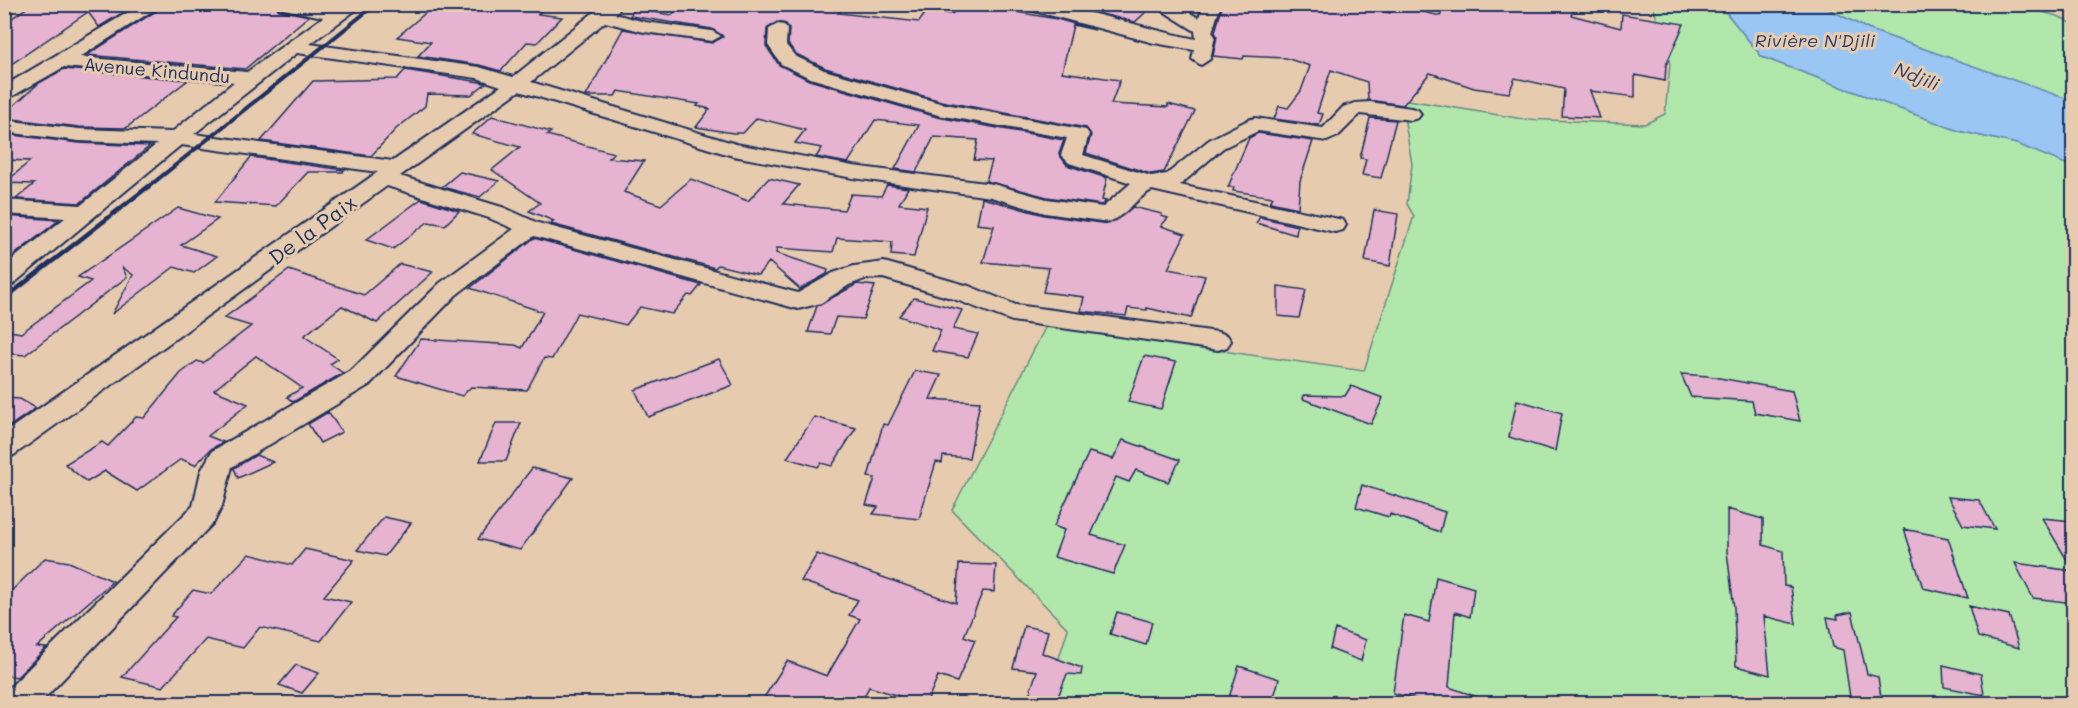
<svg xmlns="http://www.w3.org/2000/svg" width="2078" height="708" font-family="Mali,sans-serif">
<style>
.green{fill:#b1e7aa;stroke:#668b84;stroke-width:1.5}
.water{fill:#9ac6f3;stroke:#678ab7;stroke-width:1.5}
.building{fill:#e6b3d0;stroke:#1b2f5e;stroke-width:1.5}
.lines{fill:none;stroke-linecap:round;stroke-linejoin:round}
.minor-casing{stroke:#1b2f5e;stroke-width:4}
.minor{fill:#e7cbae;fill-rule:evenodd}
.rail-far1{stroke:#1b2f5e;stroke-width:4}
.rail{stroke:#1b2f5e;stroke-width:4.5}
.labels{text-anchor:middle;dominant-baseline:central;stroke-width:6;stroke-linejoin:round;paint-order:stroke}
.far-water-label{font-size:18px;font-style:italic;fill:#283e6d;stroke:#e7cbae}
.far-street-label{font-size:18px;fill:#1b2f5e;stroke:#e7cbae}
.street-label{font-size:21px;fill:#1b2f5e;stroke:#e7cbae}
</style>
<rect width="100%" height="100%" fill="#e7cbae"/>
<filter id="ink" filterUnits="userSpaceOnUse"><feTurbulence type="fractalNoise" baseFrequency=".0167" numOctaves="2"/><feDisplacementMap in="SourceGraphic" scale="12" xChannelSelector="R" yChannelSelector="G"/><feConvolveMatrix kernelMatrix="1 2 1 2 8 2 1 2 1" color-interpolation-filters="sRGB"/></filter>
<g filter="url(#ink)">
<!-- green -->
<path class="green" d="M1653,5H1720L1762,57L1959,131L2017,144L2073,167V703H1045L1068,629L952,510L1046,326L1364,371L1414,216L1407,204L1412,164L1401,99L1523,119L1645,124L1665,114L1670,64Z
M1820,5H2018L2060,17L2073,24V101L1870,30Z"/>
<!-- water -->
<path class="water" d="M1720,5H1820L1870,30L2073,101V167L2017,144L1959,131L1762,57Z"/>
<!-- building -->
<path class="building" d="M32,4H137L99,27L88,12L4,69V24Z
M216,4H275L279,10L309,16L245,69L87,55L159,9L203,12Z
M442,4H546L538,14L562,17L537,43L527,42L501,71L479,65L418,56L431,42L397,37L430,9L438,10Z
M683,4H847L838,13L919,22L927,11L952,14L961,4H969L1057,19L1095,30L1073,25L1062,72L1120,80L1111,104L1168,107V104L1195,111L1164,172L1151,174L1086,153L1091,135L1086,128L941,101L825,68L796,54L788,44L789,29L786,24L777,22L767,29L766,46L779,65L809,80L937,117L1064,140L1059,154L1067,165L1107,178L1102,200L1106,201L1102,205L1047,197L986,181L992,161L974,160L978,140L934,137L916,172L895,169L919,125L875,120L848,163L816,157L822,148L795,143L805,130L757,118L743,133H733L696,127L710,109L697,106L699,104L618,91L615,96H586L623,29L712,43L723,37L712,29L630,16L634,9L672,15Z
M1074,4H1119L1146,12L1135,22L1072,7Z
M1223,4H1351L1390,13L1394,5L1440,16L1447,4H1490L1511,9L1514,4H1577L1571,15L1621,28L1622,14L1684,24L1666,65L1665,81L1635,75V97L1590,91L1600,118L1562,116L1564,89L1515,78L1509,93L1474,88L1430,73L1403,105L1368,100L1367,82L1331,70L1317,113L1323,114L1319,125L1274,119L1279,106L1288,108L1301,91L1310,66L1286,58L1244,56L1243,59L1213,56L1217,36L1215,32Z
M64,69L188,80L126,128L79,127L4,118V114L39,83Z
M405,70L486,83L471,95L427,94L425,106L396,129L371,156L261,141L313,81L397,79Z
M492,116L551,132L547,135L614,153L608,158L644,161L624,192L661,205L691,179L748,201L769,178L799,185L783,204L844,210L851,194L881,196L887,185L908,188L899,204L927,207L914,257L891,255L892,242L837,238L833,252L777,248L776,253L828,270L827,274L800,289L769,262L758,275L718,265L715,268L551,224L554,221L529,211L540,203L492,170L520,147L472,134Z
M1370,118L1396,120L1381,178L1362,175L1366,159L1360,158Z
M1258,133L1313,141L1300,181L1298,208L1270,202L1273,197L1233,191L1234,187H1228L1249,138Z
M4,134L79,143L150,146L80,203L16,199L34,184L5,183L30,161L4,160Z
M251,157L344,170L343,172H308L276,206L215,202Z
M460,172L499,181L480,197L442,187Z
M982,198L1044,215L1108,224L1133,207L1162,214L1161,216L1168,218L1161,226L1185,234L1168,269L1205,276L1191,318L1147,308V310L1128,308L1126,316L1081,311L1084,297L1043,292L1049,268L983,262L994,226L977,224Z
M421,199L459,211L445,225L428,222L393,249L366,240Z
M178,208L218,219L181,245L217,256L194,273L174,267L112,314L133,275L122,267L127,277L25,355L4,353V330L21,333L91,281L78,277Z
M1374,210L1398,214L1390,266L1365,261Z
M4,216L59,220L4,263Z
M1260,217L1297,226L1296,235L1256,223Z
M534,238L701,285L692,296L688,295L672,314L640,307L626,325L577,313L552,359L544,358L527,390L471,387L462,396L396,376L421,339L515,345L522,348L543,312L470,288Z
M400,264L433,272L377,323L342,306L304,336L338,359L330,364L343,373L293,402L287,397L302,388L256,356L214,390L248,404L208,436L223,442L211,449L195,465L181,459L137,491L105,471L87,482L65,464L102,442L108,446L136,417L144,418L181,373L197,361L203,363L251,326L224,318L289,270L364,295Z
M857,284L875,286L863,319L836,317L830,334L808,332L817,306Z
M1278,286L1306,290L1299,318L1278,316Z
M914,298L962,310L953,329L978,334L968,357L932,351L941,330L899,316Z
M1144,356L1176,362L1161,409L1128,402Z
M719,359L733,385L648,417L635,390Z
M915,371L941,375L930,399L980,402L969,458L943,456L942,463L936,462L919,519L873,514L878,507L866,505L875,478L868,477L883,424L888,425Z
M1681,374L1708,376L1792,391L1800,421L1755,413L1752,401L1691,397Z
M1351,386L1383,398L1371,424L1303,399L1304,395L1345,396Z
M4,398L20,399L36,408L4,430Z
M1517,400L1562,413L1555,451L1509,437Z
M328,412L342,432L320,443L308,424Z
M814,417L856,428L832,466L821,463L818,467L787,458Z
M496,423H521L506,461H480Z
M1123,440L1180,460L1168,482L1136,470L1129,482L1116,477L1091,535L1125,545L1113,574L1054,557L1064,530L1054,526L1089,452L1113,459Z
M256,455L273,462L238,478L234,468Z
M532,468L573,478L520,550L478,539Z
M1362,485L1445,512L1440,532L1390,514L1389,517L1356,507Z
M1948,497L1979,500L1995,529L1963,525Z
M1727,509L1763,519V545L1783,551L1784,586L1791,587L1796,624L1764,616L1770,675L1736,666L1734,608L1727,552Z
M384,517L411,523L385,556L357,550Z
M2042,518L2073,521V570Z
M1904,529L1948,538L1968,598L1923,588Z
M305,549L354,560L324,596L351,602L321,641L260,627L243,648L206,639L163,687L122,677L176,617L171,616L193,590L211,594L249,554L292,565Z
M817,554L956,603L959,564L996,565L994,592L983,591L964,636L975,640L957,682L938,676L926,704L869,687L860,704H760L787,661L827,676L860,619L849,615L858,600L801,581Z
M45,558L69,562L113,581L37,647L46,648L17,677L4,675V598Z
M2015,563L2073,571V603L2033,598Z
M1436,577L1474,588L1470,617L1455,612L1449,687L1486,700V704H1432L1393,693L1404,615L1429,622Z
M1969,606L2009,615L2019,648L1978,637Z
M1117,612L1152,622L1146,645L1110,634Z
M1852,612L1867,674L1878,677L1882,704L1850,697L1843,650L1833,647L1827,617L1838,619L1837,615Z
M1024,626L1048,631L1042,653L1082,668L1081,675L1067,674L1055,704H1026L1037,671L1013,668Z
M1335,629L1366,640L1361,661L1330,649Z
M296,665L319,673L302,693L279,685Z
M1943,665L1981,674L1984,695L1944,687Z
M1239,666L1279,679L1272,704H1227Z"/>
<g class="lines">
<!-- minor casing -->
<g class="minor-casing">
<path id="minor" d="M142,4H163L80,57L247,72L323,17L279,8L277,4H316L335,8L342,4H364L310,44L479,67L513,77L604,4H624L615,14L645,22L712,31L721,36L712,41L644,32L605,22L531,82L736,144L853,166L993,184L1047,199L1103,207L1131,183L1069,163L1061,155L1067,138L938,115L810,78L781,64L768,45L769,29L778,24L784,25L787,29L786,45L795,56L824,70L940,103L1086,130L1089,134L1083,155L1151,176L1167,174L1209,140L1248,120L1255,118L1323,128L1343,107L1355,103L1370,102L1411,108L1418,110L1421,114L1418,118L1411,120L1360,114L1338,136L1327,141L1258,131L1223,148L1180,185L1343,220L1346,225L1343,230L1335,232L1152,190C1136,198 1125,217 1108,222L1045,213L991,197L853,178L733,156L519,91L400,176L505,208L538,223L798,293L833,273L854,266L884,262L969,286L1016,305L1218,332L1227,335L1231,341L1227,347L1218,350L1012,321L951,298L883,278L865,279L849,285L821,303L798,309L534,236L456,295L369,385L232,467L222,506L214,522L39,704H4V693L193,506L201,471L212,451L351,371L440,283L514,229L489,218L387,186L14,455L4,458V433L378,172L181,145L12,285L4,287V266L65,218L4,214V200L81,205L157,144L79,141L4,132V120L79,129L172,132L234,82L64,67L4,101V86ZM297,53L477,78L501,86L393,161L194,134Z
M1021,4C1080,4 1138,28 1196,39L1195,31L1152,4H1174L1199,18L1203,4H1221L1212,32L1215,36L1210,59L1201,65L1192,59L1194,50L1154,43L1023,8Z"/>
</g>
<!-- minor -->
<use href="#minor" class="minor"/>
<!-- rail-far1 -->
<path class="rail-far1" d="M147,188L376,4"/>
<!-- rail -->
<path class="rail" d="M4,299L149,186"/>
</g>
</g>
<g class="labels">
<!-- far-water labels -->
<g class="far-water-label">
<text x="1815" y="40">Rivière N'Djili</text>
<text transform="translate(1917 76) rotate(22)">Ndjili</text>
</g>
<!-- far-street labels -->
<g class="far-street-label">
<text transform="translate(157 70) rotate(5)">Avenue Kindundu</text>
</g>
<!-- street labels -->
<g class="street-label">
<text transform="translate(312 229) rotate(-36)">De la Paix</text>
</g>
</g>
<!-- margin -->
<rect width="2078" height="708" fill="none" stroke="#e7cbae" stroke-width="24"/>
<rect x="12" y="12" width="2054" height="684" fill="none" stroke="#1b2f5e" stroke-width="2" filter="url(#ink)"/>
</svg>
